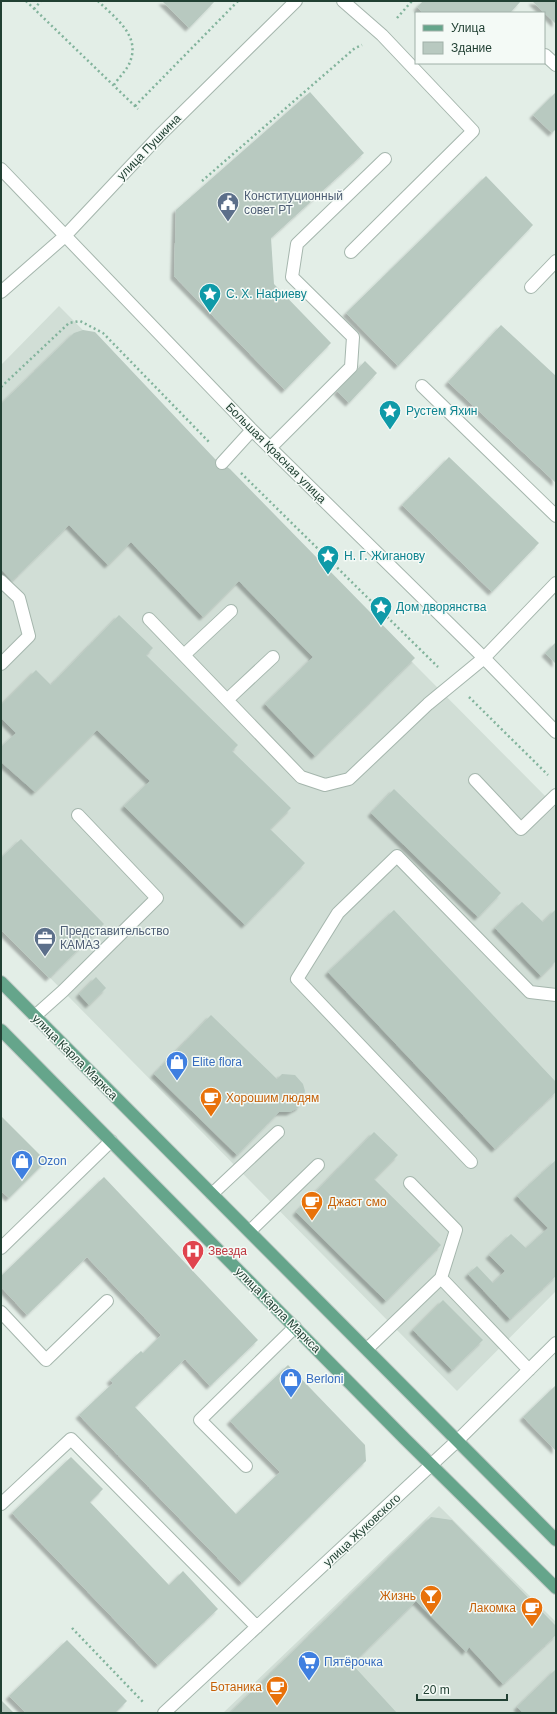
<svg xmlns="http://www.w3.org/2000/svg" width="557" height="1714" font-family="Arial,sans-serif">
<style>
.built{fill:#d1ded6}
.building{fill:#b8c9c0;filter:url(#shadow)}
.lines{fill:none;stroke-linecap:round;stroke-linejoin:round}
.minor-casing{stroke:#a5b6ad;stroke-width:14}
.major-casing{stroke:#c1cac6;stroke-width:14}
.path{stroke:#82b39c;stroke-width:2.5;stroke-dasharray:2 3;stroke-linecap:butt}
.minor{stroke:#fff;stroke-width:12}
.major{stroke:#65a58b;stroke-width:12}
.labels{text-anchor:middle;dominant-baseline:central;stroke-width:3;stroke-linejoin:round;paint-order:stroke}
.street-label{font-size:12px;fill:#214033;stroke:#f4faf6}
.service-label{font-size:12px;fill:#4e5e75;stroke:#f4faf6;text-anchor:start}
.culture-label{font-size:12px;fill:#0d838f;stroke:#f4faf6;text-anchor:start}
.shop-label{font-size:12px;fill:#366cbe;stroke:#f4faf6;text-anchor:start}
.food-label{font-size:12px;fill:#c56008;stroke:#f4faf6;text-anchor:end}
.health-label{font-size:12px;fill:#be3a42;stroke:#f4faf6;text-anchor:start}
</style>
<defs>
<filter id="shadow"><feDropShadow dx="-3.5" dy="3.5" stdDeviation="1" flood-color="#0004"/></filter>
</defs>
<rect width="100%" height="100%" fill="#e3eee7"/>
<!-- built -->
<path class="built" d="M59,306L556,807V1291L457,1391L1,928V365Z
M439,1506L556,1622V1713H223Z"/>
<!-- building -->
<path class="building" d="M162,1H215L189,28Z
M423,1H521L510,13H423L417,7Z
M532,1H556V24Z
M310,92L364,153L271,238L274,284L331,343L285,390L174,276L176,210Z
M556,92V129L552,133L533,115Z
M486,176L533,225L398,366L346,313Z
M501,325L556,376V483L448,382Z
M83,330L95,332L215,459L230,469L415,658L315,756L265,704L313,657L239,581L203,617L131,542L108,565L69,525L12,581L1,569V404L74,333Z
M365,361L377,373L349,403L337,391Z
M449,457L539,543L492,592L402,505Z
M119,615L153,648L146,655L238,745L232,751L291,808L270,829L305,863L245,925L124,806L150,781L97,730L35,792L1,762V747L16,733L1,718V705L36,670L51,685Z
M556,642V664L545,653Z
M394,789L501,893L478,917L371,813Z
M21,839L104,924L49,978L1,930V858Z
M522,902L543,922L556,909V961L541,976L495,928Z
M394,910L556,1082V1092L495,1149L328,972Z
M96,977L106,988L89,1005L79,994Z
M211,1015L277,1079L282,1074L295,1075L303,1084L305,1091L302,1102L299,1107L290,1112H279L237,1155L154,1074Z
M1,1116L46,1161L9,1198L1,1191Z
M374,1132L398,1155L374,1179L441,1245L386,1301L296,1212Z
M556,1160V1276L510,1319L468,1274L477,1266L493,1283L505,1271L489,1255L511,1234L526,1248L548,1228L517,1196Z
M104,1177L258,1340L210,1386L185,1359L135,1407L236,1514L280,1472L230,1421L288,1365L365,1445L366,1461L242,1583L79,1415L113,1383L110,1380L141,1351L143,1353L161,1335L87,1257L27,1315L1,1287V1276Z
M443,1300L483,1340L452,1370L413,1330Z
M556,1385V1451L523,1417Z
M71,1457L103,1489L90,1502L169,1585L183,1571L218,1609L158,1665L12,1513Z
M431,1517L452,1520L556,1626V1635L503,1684L469,1647L466,1652L416,1601L352,1664L397,1713H230Z
M67,1640L127,1701L115,1713H26L9,1696Z
M556,1669V1713H523L517,1707Z
M2,1701L14,1713H1Z"/>
<g class="lines">
<!-- minor casing -->
<g class="minor-casing">
<path id="minor" d="M343,1L382,35L473,131L351,252
M545,55L556,65
M1,169L252,430L484,658L556,732
M531,287L556,261
M1,292L65,236L160,135L296,1
M422,386L556,516
M270,448L351,367L353,337L292,277L297,244L385,159
M222,463L252,430
M1,581L19,598L29,636L1,664
M149,619L301,777L325,785L349,779L428,704L484,658L556,583
M184,655L231,611
M227,700L273,657
M475,780L521,829L556,795
M35,1016L63,991L157,898L78,815
M471,1162L297,979L338,913L397,856L530,992L556,995
M410,1183L456,1230L441,1278
M212,1194L278,1132
M250,1231L318,1165
M1,1248L111,1141
M1,1312L46,1360L107,1301
M367,1349L441,1278L529,1370
M246,1466L200,1420L295,1327
M1,1504L71,1439L257,1627
M164,1713L458,1440L556,1343"/>
</g>
<!-- major casing -->
<g class="major-casing">
<path id="major" d="M1,982L556,1540
M1,1030L405,1439L556,1588"/>
</g>
<!-- path -->
<path class="path" d="M26,1L138,109
M98,1C114,17 139,34 131,59C129,68 119,77 114,85
M34,9L41,1
M397,18L412,1
M135,106L238,1
M202,181L355,48L362,45
M1,387L69,323L80,321L103,333L210,443
M241,473L438,667
M469,697L548,775
M72,1628L144,1703"/>
<!-- minor -->
<use href="#minor" class="minor"/>
<!-- major -->
<use href="#major" class="major"/>
</g>
<!-- icons -->
<defs>
<g id="civic-pin" transform="scale(1.15)"><path d="M0 17L-7.5 6A9.5 9.5 0 1 1 7.5 6Z" fill="#5c6f8a" stroke="#f4faf6"/><path d="M-.6-6.5H3V-4.5H.6V-3L4-1V1h2V6H-6V1h2V-1L-.6-3ZM-1.2 2.5V6h2.4V2.5Z" fill="#fff"/></g>
<g id="sight-pin" transform="scale(1.15)"><path d="M0 17L-7.5 6A9.5 9.5 0 1 1 7.5 6Z" fill="#0f9aa8" stroke="#f4faf6"/><path d="M0-6L1.8-2.2L6-1.7L2.9 1.2L3.7 5.4L0 3.3L-3.7 5.4L-2.9 1.2L-6-1.7L-1.8-2.2Z" fill="#fff"/></g>
<g id="office-pin" transform="scale(1.15)"><path d="M0 17L-7.5 6A9.5 9.5 0 1 1 7.5 6Z" fill="#5c6f8a" stroke="#f4faf6"/><path d="M-6-3h4V-5.5h4V-3h4V5H-6ZM-1-4.5V-3h2v-1.5ZM-6 0V1H6V0Z" fill="#fff"/></g>
<g id="shop-pin" transform="scale(1.15)"><path d="M0 17L-7.5 6A9.5 9.5 0 1 1 7.5 6Z" fill="#3f7fe0" stroke="#f4faf6"/><path d="M-5-2.5h2.3a2.7 3.5 0 0 1 5.4 0H5L5.5 6h-11ZM-1.5-2.5h3a1.5 2.3 0 0 0-3 0Z" fill="#fff"/></g>
<g id="cafe-pin" transform="scale(1.15)"><path d="M0 17L-7.5 6A9.5 9.5 0 1 1 7.5 6Z" fill="#e8710a" stroke="#f4faf6"/><path d="M-5.5-4.5H6V0H3Q3 3.5 0 3.5H-2.5Q-5.5 3.5-5.5 0ZM3-3.2v2h1.7v-2ZM-6 4.5H4V6H-6Z" fill="#fff"/></g>
<g id="hospital-pin" transform="scale(1.15)"><path d="M0 17L-7.5 6A9.5 9.5 0 1 1 7.5 6Z" fill="#e0444e" stroke="#f4faf6"/><path d="M-5-5h3v3.5h4V-5h3V5h-3V1.5h-4V5h-3Z" fill="#fff"/></g>
<g id="bar-pin" transform="scale(1.15)"><path d="M0 17L-7.5 6A9.5 9.5 0 1 1 7.5 6Z" fill="#e8710a" stroke="#f4faf6"/><path d="M-6-5H6L.8 .8V4.5H3.5V6h-7V4.5H-.8V.8Z" fill="#fff"/></g>
<g id="supermarket-pin" transform="scale(1.15)"><path d="M0 17L-7.5 6A9.5 9.5 0 1 1 7.5 6Z" fill="#3f7fe0" stroke="#f4faf6"/><path d="M-6-5.5h2.5l.6 2H6L4.5 2H-2.5L-4.4-4H-6ZM-1.5 3.2a1.3 1.3 0 1 0 .1 0ZM3 3.2a1.3 1.3 0 1 0 .1 0Z" fill="#fff"/></g>
</defs>
<g fill-rule="evenodd">
<use href="#civic-pin" x="228" y="203"/>
<use href="#sight-pin" x="210" y="294"/>
<use href="#sight-pin" x="390" y="411"/>
<use href="#sight-pin" x="328" y="556"/>
<use href="#sight-pin" x="381" y="607"/>
<use href="#office-pin" x="45" y="938"/>
<use href="#shop-pin" x="177" y="1062"/>
<use href="#cafe-pin" x="211" y="1098"/>
<use href="#shop-pin" x="22" y="1161"/>
<use href="#cafe-pin" x="312" y="1202"/>
<use href="#hospital-pin" x="193" y="1251"/>
<use href="#shop-pin" x="291" y="1379"/>
<use href="#bar-pin" x="431" y="1596"/>
<use href="#cafe-pin" x="532" y="1608"/>
<use href="#supermarket-pin" x="309" y="1662"/>
<use href="#cafe-pin" x="277" y="1687"/>
</g>
<g class="labels">
<!-- street labels -->
<g class="street-label">
<text transform="translate(149 147) rotate(-46)">улица Пушкина</text>
<text transform="translate(276 453) rotate(45)">Большая Красная улица</text>
<text transform="translate(75 1057) rotate(45)">улица Карла Маркса</text>
<text transform="translate(278 1310) rotate(45)">улица Карла Маркса</text>
<text transform="translate(362 1530) rotate(-43)">улица Жуковского</text>
</g>
<!-- service labels -->
<g class="service-label">
<text x="244" y="196">Конституционный<tspan x="244" dy="14">совет РТ</tspan></text>
<text x="60" y="931">Представительство<tspan x="60" dy="14">КАМАЗ</tspan></text>
</g>
<!-- culture labels -->
<g class="culture-label">
<text x="226" y="294">С. Х. Нафиеву</text>
<text x="406" y="411">Рустем Яхин</text>
<text x="344" y="556">Н. Г. Жиганову</text>
<text x="396" y="607">Дом дворянства</text>
</g>
<!-- shop labels -->
<g class="shop-label">
<text x="192" y="1062">Elite flora</text>
<text x="38" y="1161">Ozon</text>
<text x="306" y="1379">Berloni</text>
<text x="324" y="1662">Пятёрочка</text>
</g>
<!-- food labels -->
<g class="food-label">
<text x="226" y="1098" text-anchor="start">Хорошим людям</text>
<text x="328" y="1202" text-anchor="start">Джаст смо</text>
<text x="416" y="1596">Жизнь</text>
<text x="516" y="1608">Лакомка</text>
<text x="262" y="1687">Ботаника</text>
</g>
<!-- health labels -->
<g class="health-label">
<text x="208" y="1251">Звезда</text>
</g>
</g>
<!-- border -->
<rect width="557" height="1714" fill="none" stroke="#214033" stroke-width="4"/>
<!-- legend -->
<rect x="415" y="12" width="130" height="52" fill="#f4faf6" stroke="#a0b0a8"/>
<rect x="423" y="25" width="20" height="6" fill="#65a58b" stroke="#a0b0a8"/>
<text x="451" y="32" font-size="12" fill="#214033">Улица</text>
<rect x="423" y="42" width="20" height="12" fill="#b8c9c0" stroke="#a0b0a8"/>
<text x="451" y="52" font-size="12" fill="#214033">Здание</text>
<!-- scale -->
<path d="M417 1694v6h90v-6" fill="none" stroke="#214033" stroke-width="2"/>
<text x="423" y="1694" font-size="12" fill="#214033" stroke="#f4faf6" stroke-width="3" paint-order="stroke">20 m</text>
</svg>
